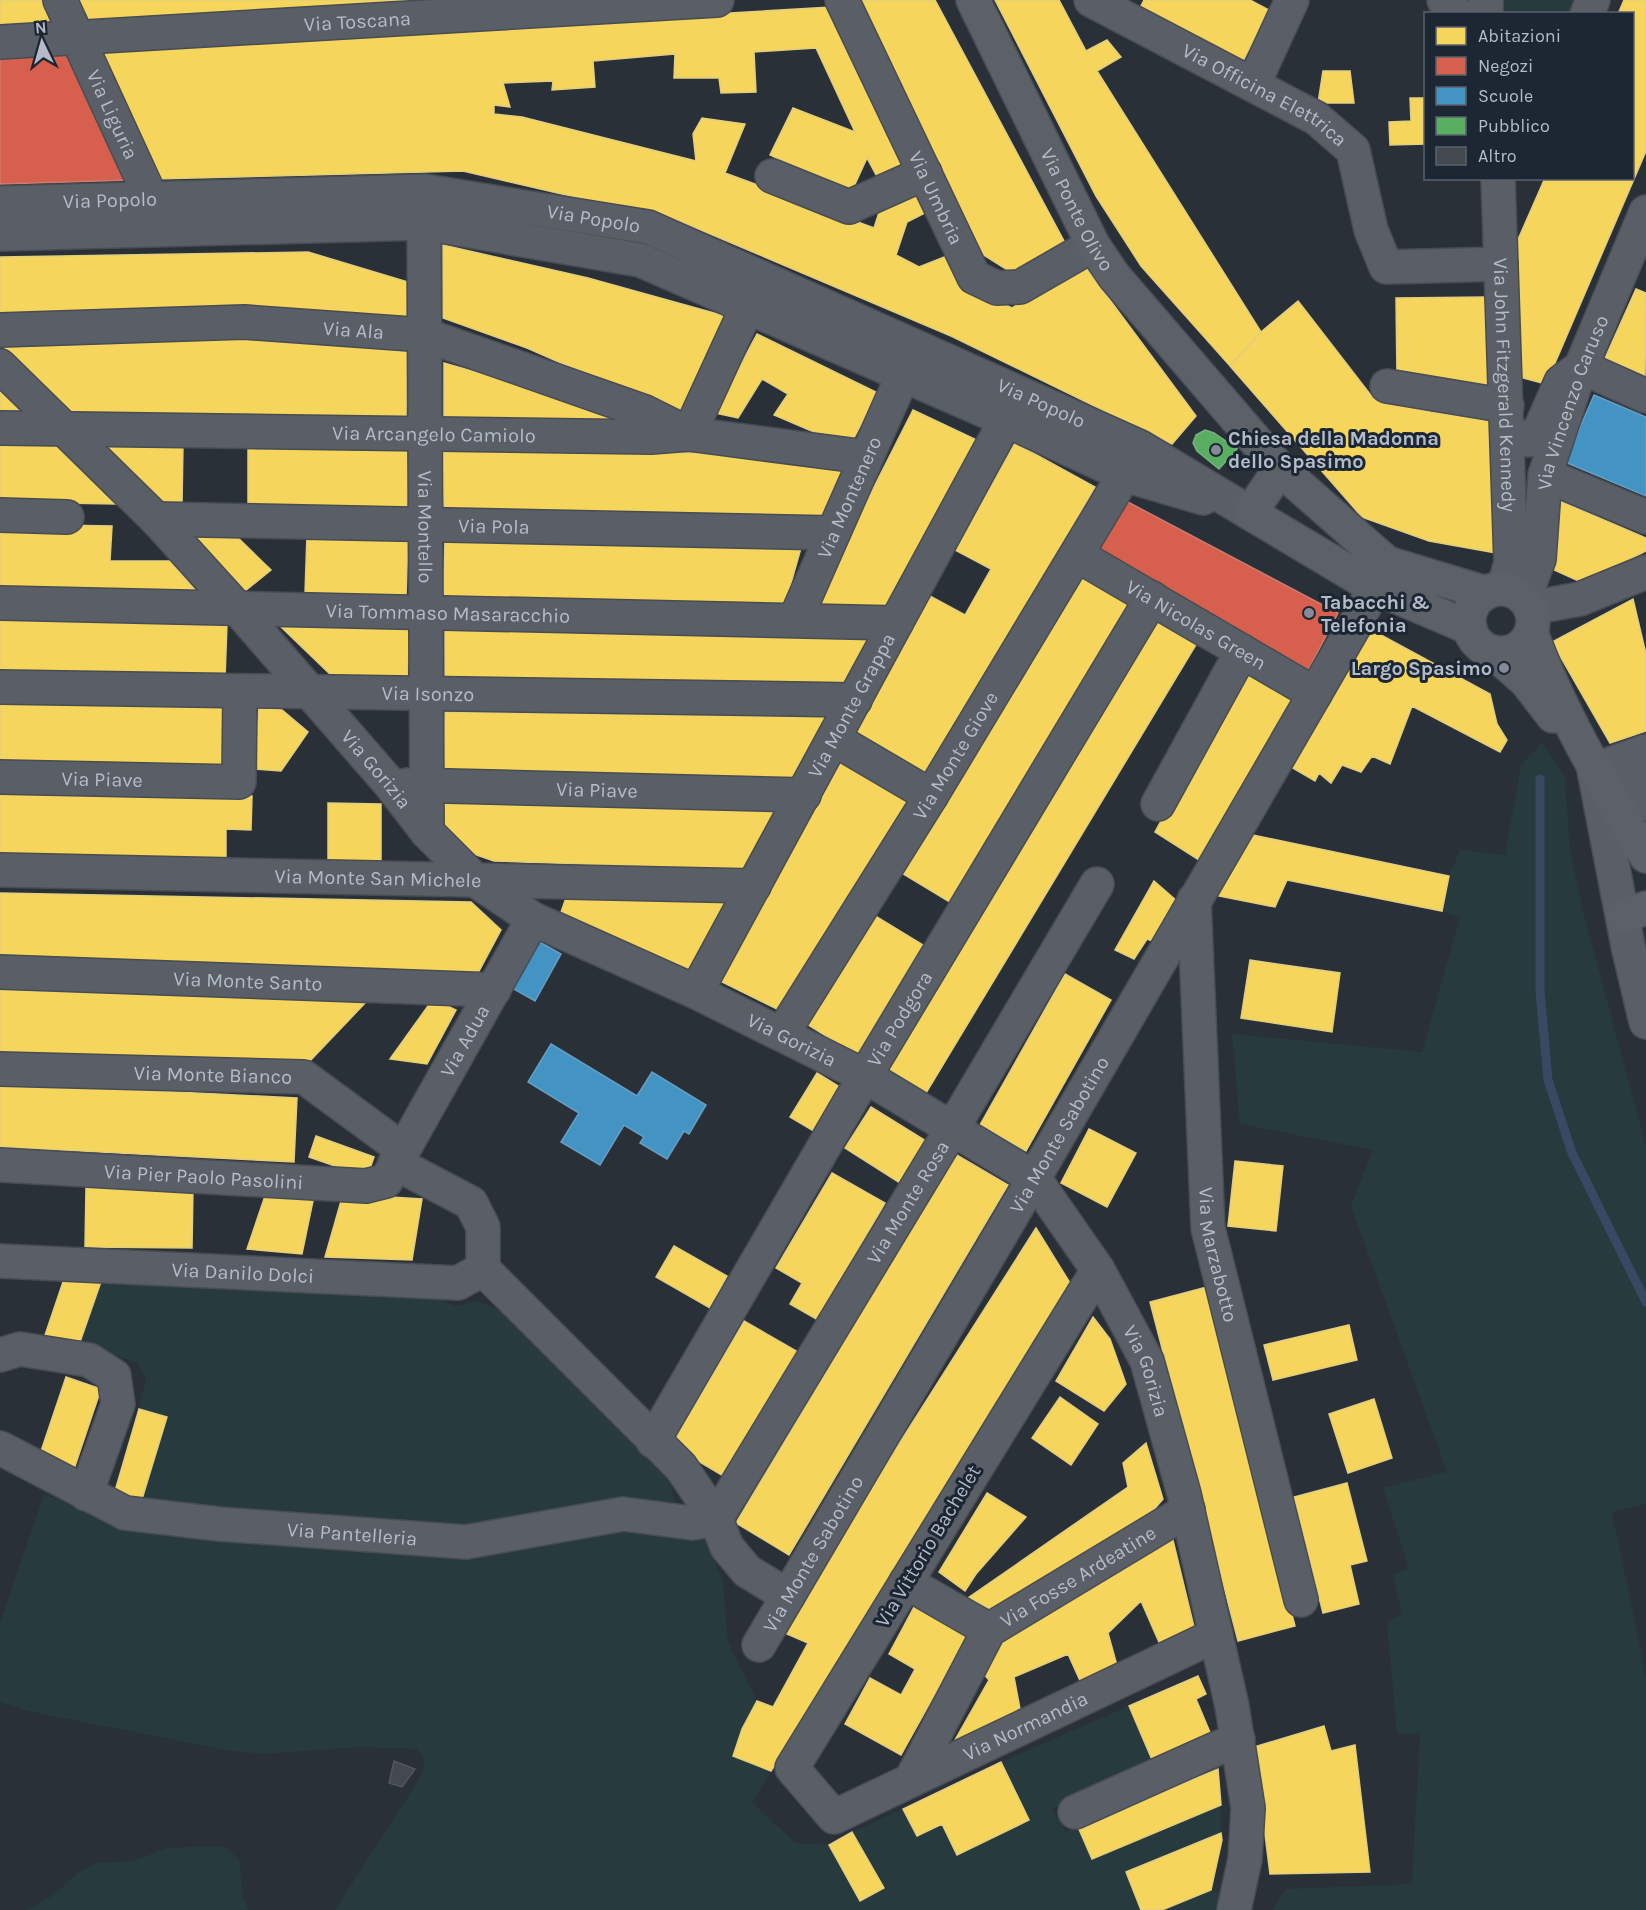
<svg xmlns="http://www.w3.org/2000/svg" width="1646" height="1910" font-family="Karla,sans-serif">
<style>
.green{fill:#273a3e}
.homes{fill:#f6d55c;stroke:#e2ce7d;stroke-width:1.5}
.shops{fill:#d6604d;stroke:#cc7c72;stroke-width:1.5}
.schools{fill:#4393c3;stroke:#659fc5;stroke-width:1.5}
.public{fill:#5aae61;stroke:#75b280;stroke-width:1.5}
.lines{fill:none;stroke-linecap:round;stroke-linejoin:round}
.stream{stroke:#384963;stroke-width:9}
.building{fill:#444950;stroke:#52575f;stroke-width:1.5}
.minor-casing{stroke:#484c53;stroke-width:36}
.major-casing{stroke:#484c55;stroke-width:36}
.minor{stroke:#5a5e66;stroke-width:33}
.major{stroke:#5c6168;stroke-width:33}
.poi-dot{fill:#848b96;stroke:#1d2633;stroke-width:2}
.labels{text-anchor:middle;dominant-baseline:central;stroke-width:6;stroke-linejoin:round;paint-order:stroke}
.street-label{font-size:20px;fill:#b4bcc9;stroke:#1d2633}
.poi-label{font-size:20px;font-weight:bold;fill:#b4bcc9;stroke:#1d2633;text-anchor:start}
</style>
<rect width="100%" height="100%" fill="#2a3038"/>
<!-- green -->
<path class="green" d="M1500,0H1577L1571,13H1510L1497,8Z
M1542,743L1565,777L1570,851L1584,915L1646,1146V1504L1612,1512L1646,1676V1910H1272L1286,1889L1412,1884L1420,1733H1397L1387,1623L1402,1613L1393,1574L1409,1569L1383,1488L1447,1472L1351,1206L1373,1150L1240,1124L1232,1034L1422,1052L1460,917L1442,911L1449,876L1460,850L1505,855L1521,765Z
M103,1276L418,1291L455,1306L478,1301L507,1313L668,1468L675,1508L462,1534L155,1506L142,1499L167,1417L139,1409L146,1379L138,1363L80,1342Z
M44,1494L156,1535L464,1555L628,1527L703,1534L723,1581L728,1642L757,1701L742,1729L733,1756L771,1771L752,1802L795,1843L829,1845L860,1901L883,1888L852,1832L903,1809L917,1836L942,1824L958,1855L1029,1820L1001,1762L1129,1706L1153,1762L1052,1809L1066,1832L1078,1827L1092,1858L1221,1805V1833L1127,1872L1141,1910H335L423,1773L425,1759L417,1749L357,1747L262,1754L226,1750L28,1711L0,1702V1623Z
M206,1846L225,1847L239,1859L243,1898L249,1910H27L52,1896L79,1872L95,1863L133,1861L168,1848Z
M1211,1890L1228,1896L1224,1910H1162Z"/>
<!-- homes -->
<path class="homes" d="M0,0H48L58,23L0,27Z
M73,0H529L84,22Z
M855,0H935L1064,241L1014,274L982,254Z
M995,0H1059L1086,51L1107,40L1121,57L1097,71L1261,332L1230,366L1141,266L1096,196Z
M1144,0H1250L1269,10L1243,61L1139,10Z
M1624,0H1646V151L1546,384L1516,376V244L1545,178H1632V14H1618Z
M831,7L910,170L882,186L867,158L851,193L770,155L793,108L855,132L816,48L754,52L756,92L721,93L719,78H674L675,54L593,61L595,87L552,90L553,81L503,83L510,107L494,105V114L522,117L696,161L693,134L702,118L745,124L725,173L874,228L882,203L917,186L929,211L907,222L896,255L919,267L947,256L971,288L1012,308L1084,265L1196,416L1172,444L951,336L682,222L463,171L155,179L95,51Z
M1323,71H1350L1354,103H1318Z
M1410,98H1426V144L1390,145L1389,122L1411,121Z
M443,245L588,278L725,316L682,410L636,396L527,348L443,318Z
M308,252L408,282L406,320L0,317V257Z
M1636,289L1646,293L1645,376L1605,358Z
M1486,297L1491,385L1397,376L1396,298Z
M1298,301L1373,398L1431,412L1493,420L1502,554L1429,541L1362,517L1230,366L1261,332Z
M757,334L878,393L849,447L774,415L788,394L762,379L738,418L715,413Z
M245,336L377,345L407,352L406,421L66,413L0,343Z
M444,363L620,413V426L444,422Z
M0,385L26,410L0,411Z
M913,410L981,442L889,610L812,609Z
M0,441L56,442L115,504L0,502Z
M1015,443L1095,487L930,780L851,736L930,596L965,615L991,569L955,550Z
M99,444H183L182,504L160,505Z
M248,446L408,448L407,508L248,505Z
M443,448L694,453L846,464L820,521L444,511Z
M1553,498L1646,538V551L1583,583L1550,568Z
M0,524L112,526L110,561H170L196,591L0,588Z
M233,533L271,570L245,591L189,534Z
M307,535L408,539L406,597L305,593Z
M445,540L801,548L784,608L443,599Z
M1080,574L1133,605L953,904L900,872Z
M1633,599L1646,654V731L1610,743L1552,642Z
M0,618L227,624L225,679L0,673Z
M1158,620L1197,643L926,1093L887,1069Z
M275,621L410,627L407,679L333,677Z
M445,628L876,633L847,687L445,683Z
M1368,628L1490,694L1497,724L1507,740L1500,752L1412,706L1390,764L1372,756L1361,772L1342,765L1331,783L1319,773L1315,781L1291,767Z
M1244,669L1292,699L1202,862L1155,832Z
M0,700L226,704L224,765L0,761Z
M259,706L282,710L308,732L281,771L254,769Z
M445,712L834,717L797,781L444,773Z
M837,759L914,794L783,1012L716,979Z
M0,792L252,796L251,830L226,829V862L0,858Z
M443,798L780,810L749,870L494,861L465,851L443,830Z
M328,803L381,804V866H328Z
M1248,834L1449,876L1442,911L1287,880L1275,907L1214,895Z
M1154,881L1178,902L1155,942L1147,939L1134,959L1115,950Z
M0,893L471,902L501,930L478,973L0,958Z
M567,895L731,901L691,974L561,912Z
M872,914L923,945L857,1055L805,1023Z
M1250,960L1340,973L1332,1032L1241,1018Z
M1065,974L1111,1000L1026,1151L980,1125Z
M0,990L368,1000L307,1064L0,1053Z
M433,999L456,1010L427,1064L390,1059Z
M817,1073L843,1089L817,1133L790,1117Z
M0,1083L297,1098L294,1162L0,1147Z
M871,1107L926,1141L900,1183L845,1148Z
M1089,1129L1136,1153L1107,1207L1061,1183Z
M316,1136L374,1157L367,1177L309,1157Z
M955,1154L1008,1185L789,1555L736,1523Z
M1235,1161L1283,1166L1276,1231L1228,1226Z
M832,1173L885,1203L818,1320L790,1304L802,1283L776,1268Z
M86,1187L193,1188L192,1248L85,1247Z
M266,1193L314,1196L302,1254L247,1249Z
M343,1194L422,1199L412,1260L325,1257Z
M1036,1228L1075,1291L771,1771L733,1756L742,1729L757,1701L773,1707L808,1643L780,1631Z
M674,1246L727,1276L710,1308L656,1277Z
M65,1276H103L80,1342L43,1341Z
M1207,1287L1295,1626L1238,1641L1150,1302Z
M1093,1317L1110,1339L1126,1384L1104,1411L1056,1381Z
M744,1321L798,1352L725,1477L671,1445Z
M1349,1325L1357,1360L1273,1380L1264,1345Z
M66,1377L101,1389L72,1475L38,1460Z
M1060,1397L1098,1424L1071,1465L1032,1438Z
M1374,1399L1392,1458L1348,1473L1329,1414Z
M139,1409L167,1417L142,1499L115,1491Z
M1146,1443L1163,1499L1144,1521L996,1612L968,1598L1128,1487L1123,1463Z
M1347,1483L1367,1561L1350,1565L1359,1604L1323,1613L1294,1497Z
M987,1493L1026,1517L976,1574L965,1591L939,1572Z
M1171,1532L1196,1635L1162,1649L1141,1601L1108,1633L1118,1669L1082,1685L1068,1654L1014,1677L1021,1714L951,1747L989,1680L980,1670L1000,1641Z
M914,1607L967,1636L901,1755L845,1724L870,1678L901,1695L915,1669L889,1654Z
M1198,1676L1206,1694L1196,1699L1212,1737L1153,1762L1129,1706Z
M1324,1726L1331,1751L1355,1745L1370,1872L1270,1874L1254,1747Z
M1001,1762L1029,1820L957,1855L942,1824L917,1836L903,1809Z
M1218,1769L1221,1805L1092,1859L1078,1827Z
M852,1832L884,1888L860,1901L829,1845Z
M1221,1833L1222,1840L1211,1890L1162,1910H1141L1126,1872Z"/>
<!-- shops -->
<path class="shops" d="M66,51L130,180L0,184V55Z
M1126,501L1338,613L1306,674L1097,551Z"/>
<!-- schools -->
<path class="schools" d="M1594,395L1646,417V496L1565,462Z
M538,941L561,954L535,1001L512,988Z
M551,1044L637,1096L652,1072L706,1105L689,1134L684,1131L667,1159L640,1143L644,1137L624,1125L600,1165L561,1142L579,1113L528,1082Z"/>
<!-- public -->
<path class="public" d="M1205,430L1214,433L1237,449L1219,469L1197,451L1193,443L1196,435Z"/>
<g class="lines">
<!-- stream -->
<path class="stream" d="M1540,779V991L1548,1080L1572,1153L1646,1302"/>
</g>
<!-- building -->
<path class="building" d="M394,1761L415,1769L402,1787L389,1783Z"/>
<g class="lines">
<!-- minor casing -->
<g class="minor-casing">
<g id="minor">
<path id="s1" d="M60,0L151,198"/>
<path id="s2" d="M842,0L974,277L997,288L1020,287L1093,245"/>
<path id="s3" d="M1091,0L1316,118L1353,150L1371,230L1386,267L1501,264"/>
<path d="M1444,0L1458,14"/>
<path d="M1486,14V0"/>
<path d="M1587,14L1593,0"/>
<path id="s4" d="M0,42L717,0"/>
<path d="M1253,85L1292,0"/>
<path d="M772,176L849,207L925,173"/>
<path id="s5" d="M1498,178L1511,563L1503,589"/>
<path id="s6" d="M0,203L425,191L648,227L1140,447L1250,513"/>
<path id="s7" d="M424,223L427,832"/>
<path d="M0,234L424,223L640,260L1006,420L1125,475L1203,498"/>
<path id="s8" d="M0,330L244,322L425,335L645,412L689,434"/>
<path id="s9" d="M0,366L156,519L237,608L390,784L427,832L475,880L533,919L696,992L865,1076L1034,1178L1098,1270L1147,1361L1184,1494L1232,1706L1248,1808L1245,1859L1234,1910"/>
<path d="M1387,386L1507,406"/>
<path id="s10" d="M0,428L651,437L689,434L866,457"/>
<path d="M1508,428L1518,437L1529,440L1538,434L1561,382L1581,367L1646,396"/>
<path d="M689,434L756,288"/>
<path d="M1545,475L1646,517"/>
<path d="M0,515L67,517"/>
<path id="s11" d="M156,519L833,533"/>
<path id="s12" d="M1077,555L1315,694"/>
<path id="s13" d="M1524,599L1539,559L1545,475L1581,367L1646,212"/>
<path id="s14" d="M0,603L896,623"/>
<path d="M1530,608L1580,599L1646,572"/>
<path id="s15" d="M795,620L903,375"/>
<path id="s16" d="M0,687L855,700"/>
<path d="M834,739L931,796"/>
<path d="M1646,751L1594,770L1628,946L1646,1022"/>
<path d="M1628,758L1646,804"/>
<path id="s17" d="M0,777L239,782L240,692"/>
<path id="s18" d="M407,785L804,795"/>
<path d="M1158,804L1242,651"/>
<path id="s19" d="M0,870L754,886"/>
<path id="s20" d="M1194,900L1208,1228L1301,1600"/>
<path id="s21" d="M0,972L494,990"/>
<path id="s22" d="M696,992L1006,420"/>
<path id="s23" d="M782,1034L931,796L1135,457"/>
<path id="s24" d="M0,1069L304,1077L402,1149"/>
<path d="M395,1163L471,1203L483,1227V1269L681,1467L716,1519L727,1547L747,1571L788,1596"/>
<path id="s25" d="M0,1165L366,1186L386,1181L533,919"/>
<path id="s26" d="M0,1261L458,1283L483,1269"/>
<path id="s27" d="M1098,1270L792,1768L834,1817L1216,1635"/>
<path d="M0,1355L20,1349L89,1360L114,1376L118,1404L86,1494"/>
<path id="s28" d="M653,1441L865,1076L1152,598"/>
<path id="s29" d="M0,1448L125,1513L219,1524L466,1542L623,1514L692,1523L716,1519L952,1129L1097,884"/>
<path d="M906,1582L989,1630"/>
<path id="s30" d="M759,1645L1034,1178L1356,623L1387,563"/>
<path id="s31" d="M911,1780L989,1630L1188,1510"/>
<path d="M1075,1812L1238,1739"/>
</g>
</g>
<!-- major casing -->
<g class="major-casing">
<g id="major">
<path id="s32" d="M973,0L1093,245L1114,276L1280,469"/>
<circle cx="1501" cy="621" r="32"/>
<path d="M1470,628L1374,587L1250,513L1280,469L1387,563L1486,593"/>
<path d="M1531,632C1559,711 1603,784 1646,856"/>
<path d="M1493,652L1526,681L1553,716"/>
<path d="M1623,916L1646,908"/>
</g>
</g>
<!-- minor -->
<use href="#minor" class="minor"/>
<!-- major -->
<use href="#major" class="major"/>
</g>
<!-- markers -->
<g class="poi-dot">
<circle cx="1216" cy="450" r="6"/>
<circle cx="1309" cy="613" r="6"/>
<circle cx="1504" cy="668" r="6"/>
</g>
<g class="labels">
<!-- street labels -->
<g class="street-label">
<text stroke="none"><textPath href="#s4" startOffset="358">Via Toscana</textPath></text>
<text stroke="none"><textPath href="#s3" startOffset="198">Via Officina Elettrica</textPath></text>
<text stroke="none"><textPath href="#s1" startOffset="126">Via Liguria</textPath></text>
<text stroke="none"><textPath href="#s2" startOffset="219">Via Umbria</textPath></text>
<text stroke="none"><textPath href="#s6" startOffset="110">Via Popolo</textPath></text>
<text stroke="none"><textPath href="#s32" startOffset="234">Via Ponte Olivo</textPath></text>
<text stroke="none"><textPath href="#s6" startOffset="596">Via Popolo</textPath></text>
<text stroke="none"><textPath href="#s8" startOffset="354">Via Ala</textPath></text>
<text stroke="none"><textPath href="#s5" startOffset="207">Via John Fitzgerald Kennedy</textPath></text>
<text stroke="none"><textPath href="#s6" startOffset="1082">Via Popolo</textPath></text>
<text stroke="none"><textPath href="#s13" startOffset="204">Via Vincenzo Caruso</textPath></text>
<text stroke="none"><textPath href="#s10" startOffset="434">Via Arcangelo Camiolo</textPath></text>
<text stroke="none"><textPath href="#s15" startOffset="134">Via Montenero</textPath></text>
<text stroke="none"><textPath href="#s11" startOffset="338">Via Pola</textPath></text>
<text stroke="none"><textPath href="#s7" startOffset="304">Via Montello</textPath></text>
<text stroke="none"><textPath href="#s14" startOffset="448">Via Tommaso Masaracchio</textPath></text>
<text stroke="none"><textPath href="#s12" startOffset="138">Via Nicolas Green</textPath></text>
<text stroke="none"><textPath href="#s16" startOffset="428">Via Isonzo</textPath></text>
<text stroke="none"><textPath href="#s22" startOffset="326">Via Monte Grappa</textPath></text>
<text stroke="none"><textPath href="#s23" startOffset="328">Via Monte Giove</textPath></text>
<text stroke="none"><textPath href="#s9" startOffset="552">Via Gorizia</textPath></text>
<text stroke="none"><textPath href="#s17" startOffset="102">Via Piave</textPath></text>
<text stroke="none"><textPath href="#s18" startOffset="190">Via Piave</textPath></text>
<text stroke="none"><textPath href="#s19" startOffset="378">Via Monte San Michele</textPath></text>
<text stroke="none"><textPath href="#s21" startOffset="248">Via Monte Santo</textPath></text>
<text stroke="none"><textPath href="#s28" startOffset="489">Via Podgora</textPath></text>
<text stroke="none"><textPath href="#s9" startOffset="1056">Via Gorizia</textPath></text>
<text stroke="none"><textPath href="#s25" startOffset="548">Via Adua</textPath></text>
<text stroke="none"><textPath href="#s24" startOffset="213">Via Monte Bianco</textPath></text>
<text stroke="none"><textPath href="#s30" startOffset="592">Via Monte Sabotino</textPath></text>
<text stroke="none"><textPath href="#s25" startOffset="204">Via Pier Paolo Pasolini</textPath></text>
<text stroke="none"><textPath href="#s29" startOffset="1107">Via Monte Rosa</textPath></text>
<text stroke="none"><textPath href="#s20" startOffset="356">Via Marzabotto</textPath></text>
<text stroke="none"><textPath href="#s26" startOffset="243">Via Danilo Dolci</textPath></text>
<text stroke="none"><textPath href="#s9" startOffset="1560">Via Gorizia</textPath></text>
<text stroke="none"><textPath href="#s29" startOffset="369">Via Pantelleria</textPath></text>
<text transform="translate(928 1546) rotate(-59)">Via Vittorio Bachelet</text>
<text stroke="none"><textPath href="#s30" startOffset="106">Via Monte Sabotino</textPath></text>
<text stroke="none"><textPath href="#s31" startOffset="273">Via Fosse Ardeatine</textPath></text>
<text stroke="none"><textPath href="#s27" startOffset="861">Via Normandia</textPath></text>
</g>
<!-- poi labels -->
<g class="poi-label">
<text x="1228" y="438">Chiesa della Madonna<tspan x="1228" dy="23">dello Spasimo</tspan></text>
<text x="1321" y="602">Tabacchi &amp;<tspan x="1321" dy="23">Telefonia</tspan></text>
<text x="1492" y="668" text-anchor="end">Largo Spasimo</text>
</g>
</g>
<!-- legend -->
<rect x="1424" y="12" width="210" height="168" fill="#1d2633" stroke="#59626f" stroke-width="1.5"/>
<rect x="1436" y="27" width="30" height="18" fill="#f6d55c" stroke="#59626f" stroke-width="1.5"/>
<text x="1478" y="42" font-size="18" fill="#b4bcc9">Abitazioni</text>
<rect x="1436" y="57" width="30" height="18" fill="#d6604d" stroke="#59626f" stroke-width="1.5"/>
<text x="1478" y="72" font-size="18" fill="#b4bcc9">Negozi</text>
<rect x="1436" y="87" width="30" height="18" fill="#4393c3" stroke="#59626f" stroke-width="1.5"/>
<text x="1478" y="102" font-size="18" fill="#b4bcc9">Scuole</text>
<rect x="1436" y="117" width="30" height="18" fill="#5aae61" stroke="#59626f" stroke-width="1.5"/>
<text x="1478" y="132" font-size="18" fill="#b4bcc9">Pubblico</text>
<rect x="1436" y="147" width="30" height="18" fill="#444950" stroke="#59626f" stroke-width="1.5"/>
<text x="1478" y="162" font-size="18" fill="#b4bcc9">Altro</text>
<!-- north arrow -->
<g transform="translate(42 42) rotate(355)" stroke="#1d2633" stroke-width="4.5" paint-order="stroke">
<path d="M0-4.5L10 22L0 15L-10 22Z" fill="#b4bcc9"/>
<text y="-9" font-size="16" font-weight="bold" text-anchor="middle" fill="#b4bcc9">N</text>
</g>
</svg>
